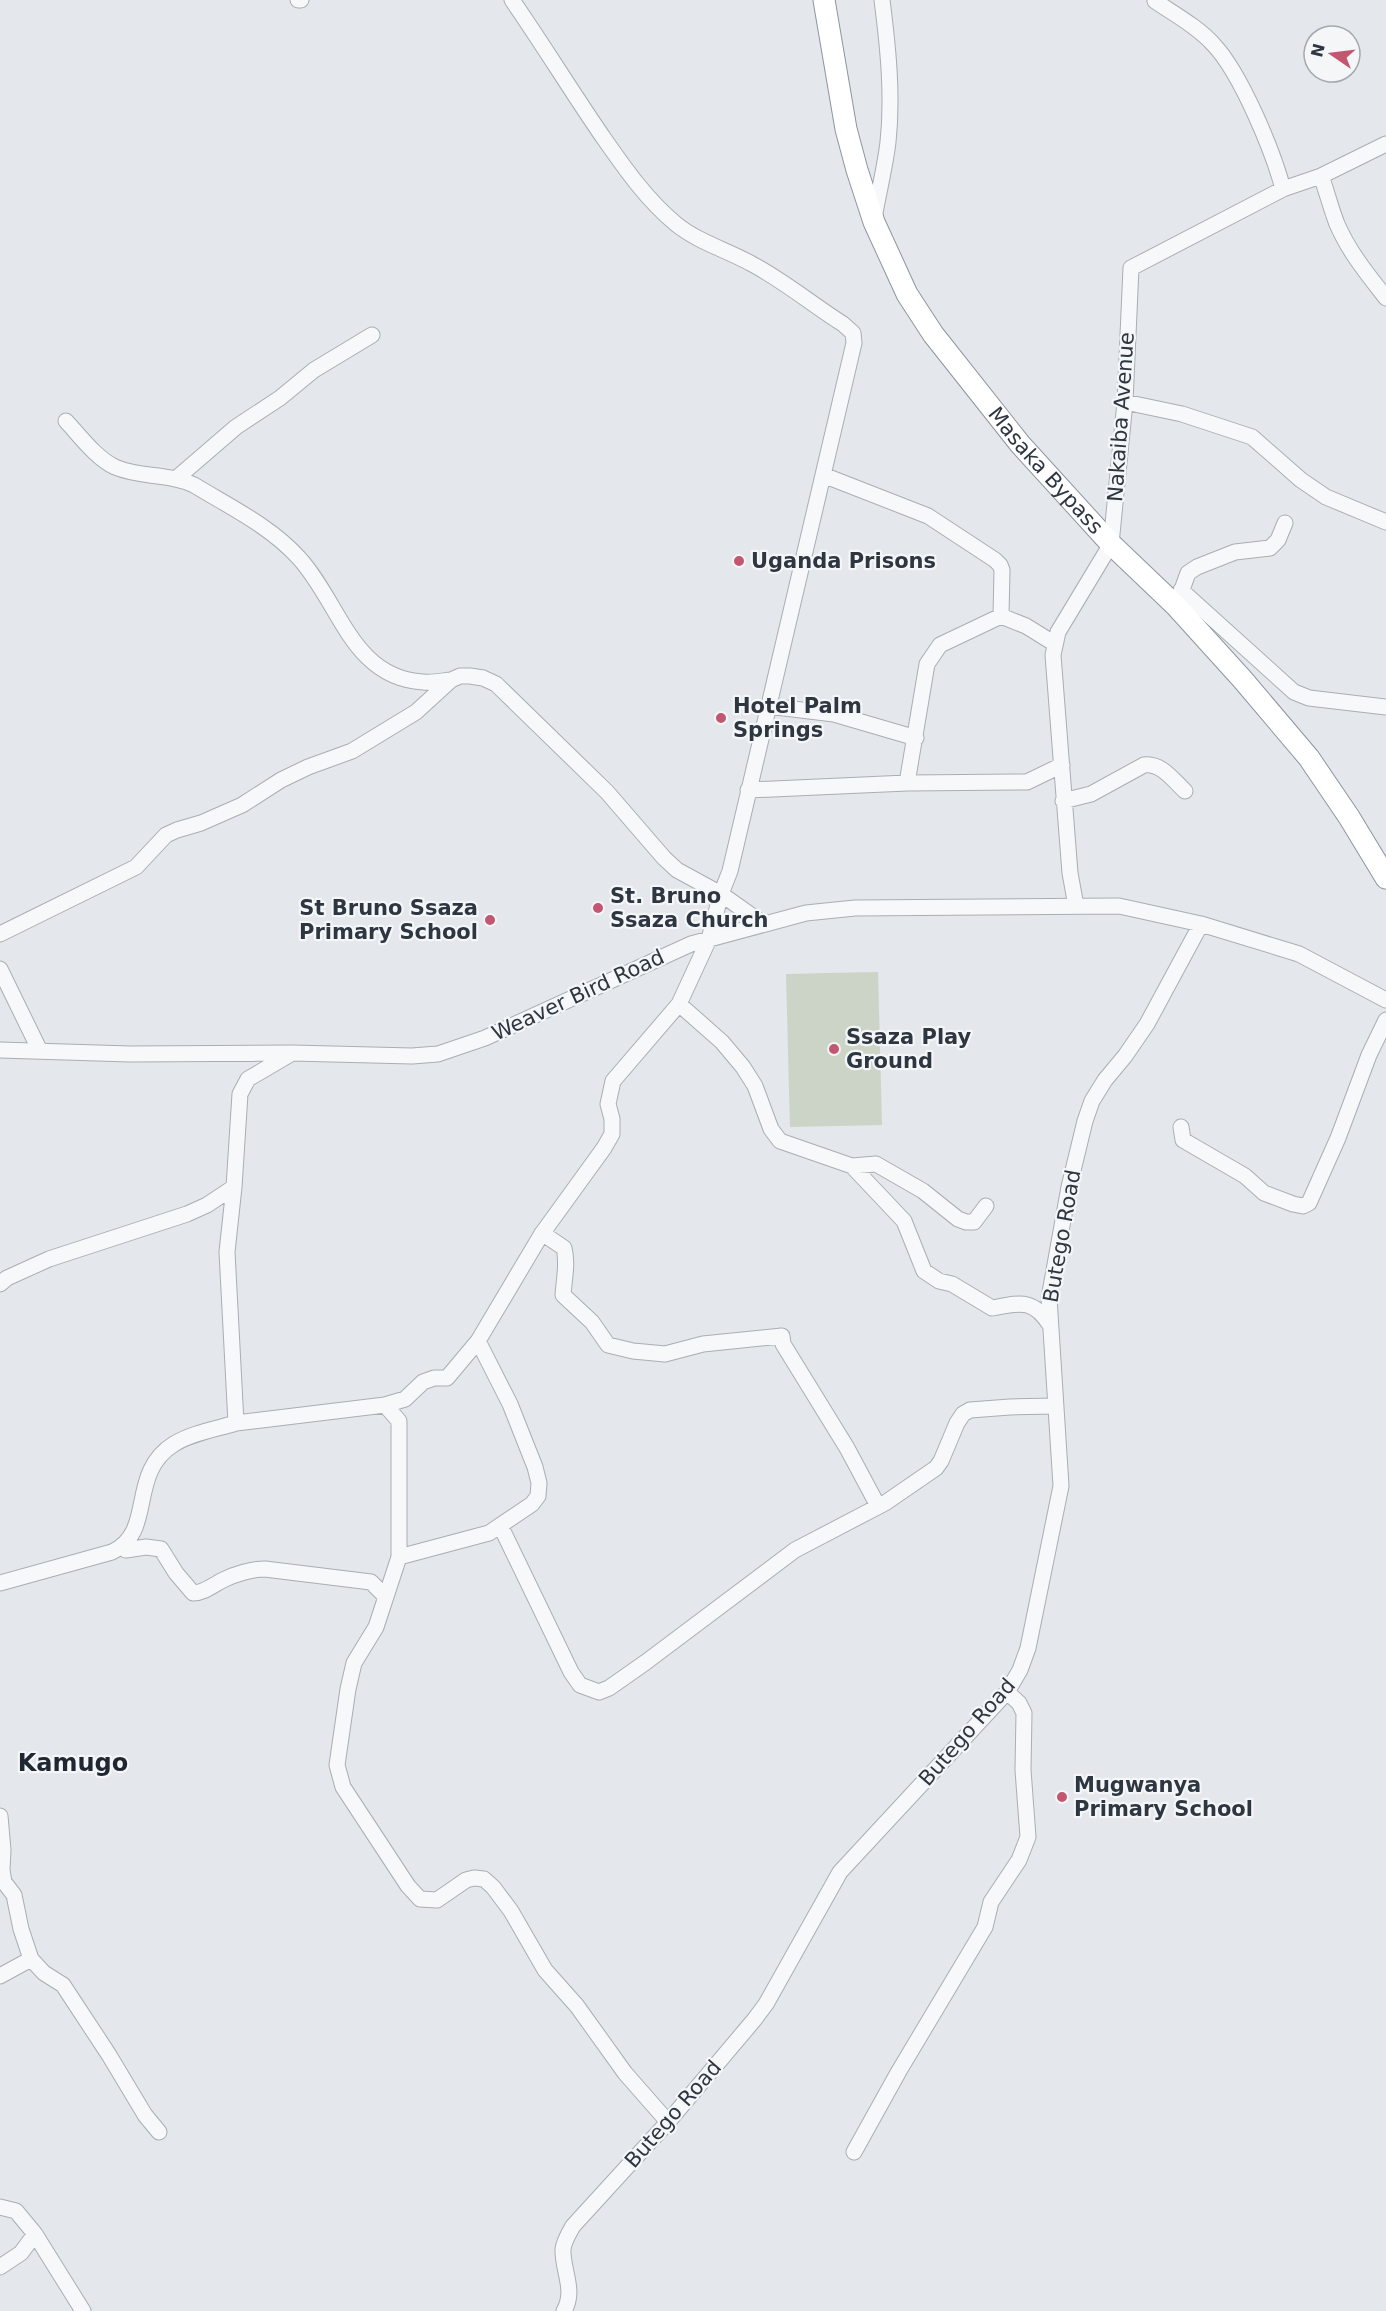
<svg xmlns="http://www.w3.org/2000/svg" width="1386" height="2311" font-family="'DejaVu Sans',sans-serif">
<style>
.green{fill:#cbd4c6}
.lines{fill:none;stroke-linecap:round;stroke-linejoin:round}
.minor-casing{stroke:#a9aeb5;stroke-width:17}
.highway-casing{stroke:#8d96a0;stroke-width:23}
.minor{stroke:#f6f8f9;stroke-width:15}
.highway{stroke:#fff;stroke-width:21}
.poi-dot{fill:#c35671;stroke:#f4f6f8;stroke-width:2}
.labels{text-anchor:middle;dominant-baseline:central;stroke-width:4.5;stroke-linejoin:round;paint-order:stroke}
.street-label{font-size:21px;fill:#2d3641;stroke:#f4f6f8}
.poi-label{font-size:21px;font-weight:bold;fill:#2d3641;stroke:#f4f6f8;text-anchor:start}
.quarter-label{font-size:24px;font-weight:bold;fill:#1f2732;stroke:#f4f6f8}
</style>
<rect width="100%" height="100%" fill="#e4e7eb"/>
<!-- green -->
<path class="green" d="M878,972L882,1125L790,1127L786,974Z"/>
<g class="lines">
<!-- minor casing -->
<g class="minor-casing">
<path id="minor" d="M298,0H301
M1155,1C1174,14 1198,27 1214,45C1241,74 1273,151 1283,189
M1321,176C1327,192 1331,209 1337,224C1349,252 1368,275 1386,298
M874,219C878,194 885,168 888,142C893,95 888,47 882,0
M1125,402L1182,414L1252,437L1301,480L1326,497L1386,522
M66,421C80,436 96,458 115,467C140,478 169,473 194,485C230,507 270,526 299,558C340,603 352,678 423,682C432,683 442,681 451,680
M823,475L928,516L995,560L1000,565L1002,570L1001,616
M178,477L236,427L280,398L314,370L372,335
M1181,590L1294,692L1309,698L1386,707
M1179,598L1188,573L1197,567L1235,552L1270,548L1278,540L1285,523
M768,706L834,714L916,738
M907,783L927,664L940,645L1001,616L1026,626L1055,644
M748,790L907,783L1027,782L1062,765
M1063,801L1091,794L1144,765C1162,763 1173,780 1185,791
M1076,906L1070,873L1053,655L1058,632L1111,544L1125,402L1131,268L1283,189L1321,176L1386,144
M0,934L136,867L166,835L177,830L201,823L242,805L281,780L308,767L352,751L416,712L451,680L460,676H470L483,678L496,684L607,792L664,858L677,870L721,894L762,923
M0,969L40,1051
M679,1004L722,1042L743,1067L755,1086L771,1129L780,1141L852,1166L876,1164L923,1191L958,1219L966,1222H974L986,1206
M0,1050L130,1054L292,1053L412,1056L438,1054L485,1038L691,944L806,913L855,908L1119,906L1201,924L1299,954L1386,1000
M1181,1127L1183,1140L1245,1176L1264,1193L1293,1204L1303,1206L1309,1203L1338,1138L1369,1055L1386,1020
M852,1166L904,1221L924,1271L939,1281L952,1284L992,1308C1020,1303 1033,1298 1050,1325
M234,1187L227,1252L236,1423L385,1405L405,1399L423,1382L434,1378H447L478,1341L541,1235L604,1148L612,1134V1119L608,1104L613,1081L679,1004L709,939L721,894L730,871L854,343L853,333L843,324C813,305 784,281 752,264C727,250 698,242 676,224C647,200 626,170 605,140C573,94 544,46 512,0
M542,1233L564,1248C568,1264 564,1279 563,1295L592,1322L608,1345L633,1351L665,1354L703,1344L782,1336L783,1344L847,1448L878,1506
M0,1284L7,1278L49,1259L187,1214L207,1205L234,1187L240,1094L248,1079L289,1055
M385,1405L399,1421V1557L376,1627L354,1663L348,1689L337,1765L343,1787L408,1886L420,1899L437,1900L466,1880L474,1878L484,1879L493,1887L511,1911L545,1970L577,2006L625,2073L668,2122
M501,1527L571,1672L580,1685L599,1692L609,1688L646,1662L795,1550L885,1503L936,1468L941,1461L957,1423L963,1414L970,1410L1010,1407L1055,1406
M124,1547L126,1550L146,1547L161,1549L176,1573L193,1593C204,1593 213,1585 223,1580C235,1574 252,1569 265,1569L371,1582L386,1597
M399,1557L489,1533L532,1504L538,1496L539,1483L535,1467L510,1404L478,1341
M0,1583L112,1552C156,1532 127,1473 174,1444C192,1433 216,1429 236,1423
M0,1816L3,1850L2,1870L4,1882L14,1895L21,1929L31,1959L44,1973L63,1985L109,2055L145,2115L159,2132
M0,1976L31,1959
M854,2152L899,2071L985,1927L991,1902L1019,1860L1028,1837L1023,1770L1024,1713L1019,1703L1007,1692
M0,2207L16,2211L35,2234L83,2311
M0,2267L21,2253L35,2234
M564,2311C576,2290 562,2270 563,2249C564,2241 569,2233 573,2226L668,2122L754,2020L766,2004L840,1872L1007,1692L1020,1670L1028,1648L1061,1486L1049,1298L1069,1187L1085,1121L1092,1101L1105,1080L1125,1056L1147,1024L1201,924"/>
</g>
<!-- highway casing -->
<g class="highway-casing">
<g id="highway">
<path id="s1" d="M824,0L846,129L857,170L874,222L907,294L933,334L1020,444L1111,544L1176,606L1243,680L1309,758L1349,817L1386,878"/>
</g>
</g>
<!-- minor -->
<use href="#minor" class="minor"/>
<!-- highway -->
<use href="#highway" class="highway"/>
</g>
<!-- markers -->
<g class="poi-dot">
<circle cx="739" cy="561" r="6"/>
<circle cx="721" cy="718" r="6"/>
<circle cx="598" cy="908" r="6"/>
<circle cx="490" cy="920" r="6"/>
<circle cx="834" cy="1049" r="6"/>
<circle cx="1062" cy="1797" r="6"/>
</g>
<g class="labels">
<!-- street labels -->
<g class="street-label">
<text transform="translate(1121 417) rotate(-86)">Nakaiba Avenue</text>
<text stroke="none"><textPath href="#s1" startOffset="532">Masaka Bypass</textPath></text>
<text transform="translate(578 995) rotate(-25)">Weaver Bird Road</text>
<text transform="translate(1062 1236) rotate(-80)">Butego Road</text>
<text transform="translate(967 1732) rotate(-49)">Butego Road</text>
<text transform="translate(673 2114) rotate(-49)">Butego Road</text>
</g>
<!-- poi labels -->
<g class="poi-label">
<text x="751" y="561">Uganda Prisons</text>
<text x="733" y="706">Hotel Palm<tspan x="733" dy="24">Springs</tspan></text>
<text x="610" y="896">St. Bruno<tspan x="610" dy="24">Ssaza Church</tspan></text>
<text x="478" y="908" text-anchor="end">St Bruno Ssaza<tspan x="478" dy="24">Primary School</tspan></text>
<text x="846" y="1037">Ssaza Play<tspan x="846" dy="24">Ground</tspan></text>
<text x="1074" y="1785">Mugwanya<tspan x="1074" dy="24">Primary School</tspan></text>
</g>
<!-- quarter labels -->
<g class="quarter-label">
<text x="73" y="1763">Kamugo</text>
</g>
</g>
<!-- north arrow -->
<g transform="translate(1332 54) rotate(284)"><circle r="28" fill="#f4f6f8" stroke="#a4a9af" stroke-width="1.5"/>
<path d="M0-4.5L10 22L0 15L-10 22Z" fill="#c35671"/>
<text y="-9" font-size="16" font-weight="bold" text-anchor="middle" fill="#2d3641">N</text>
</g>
</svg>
